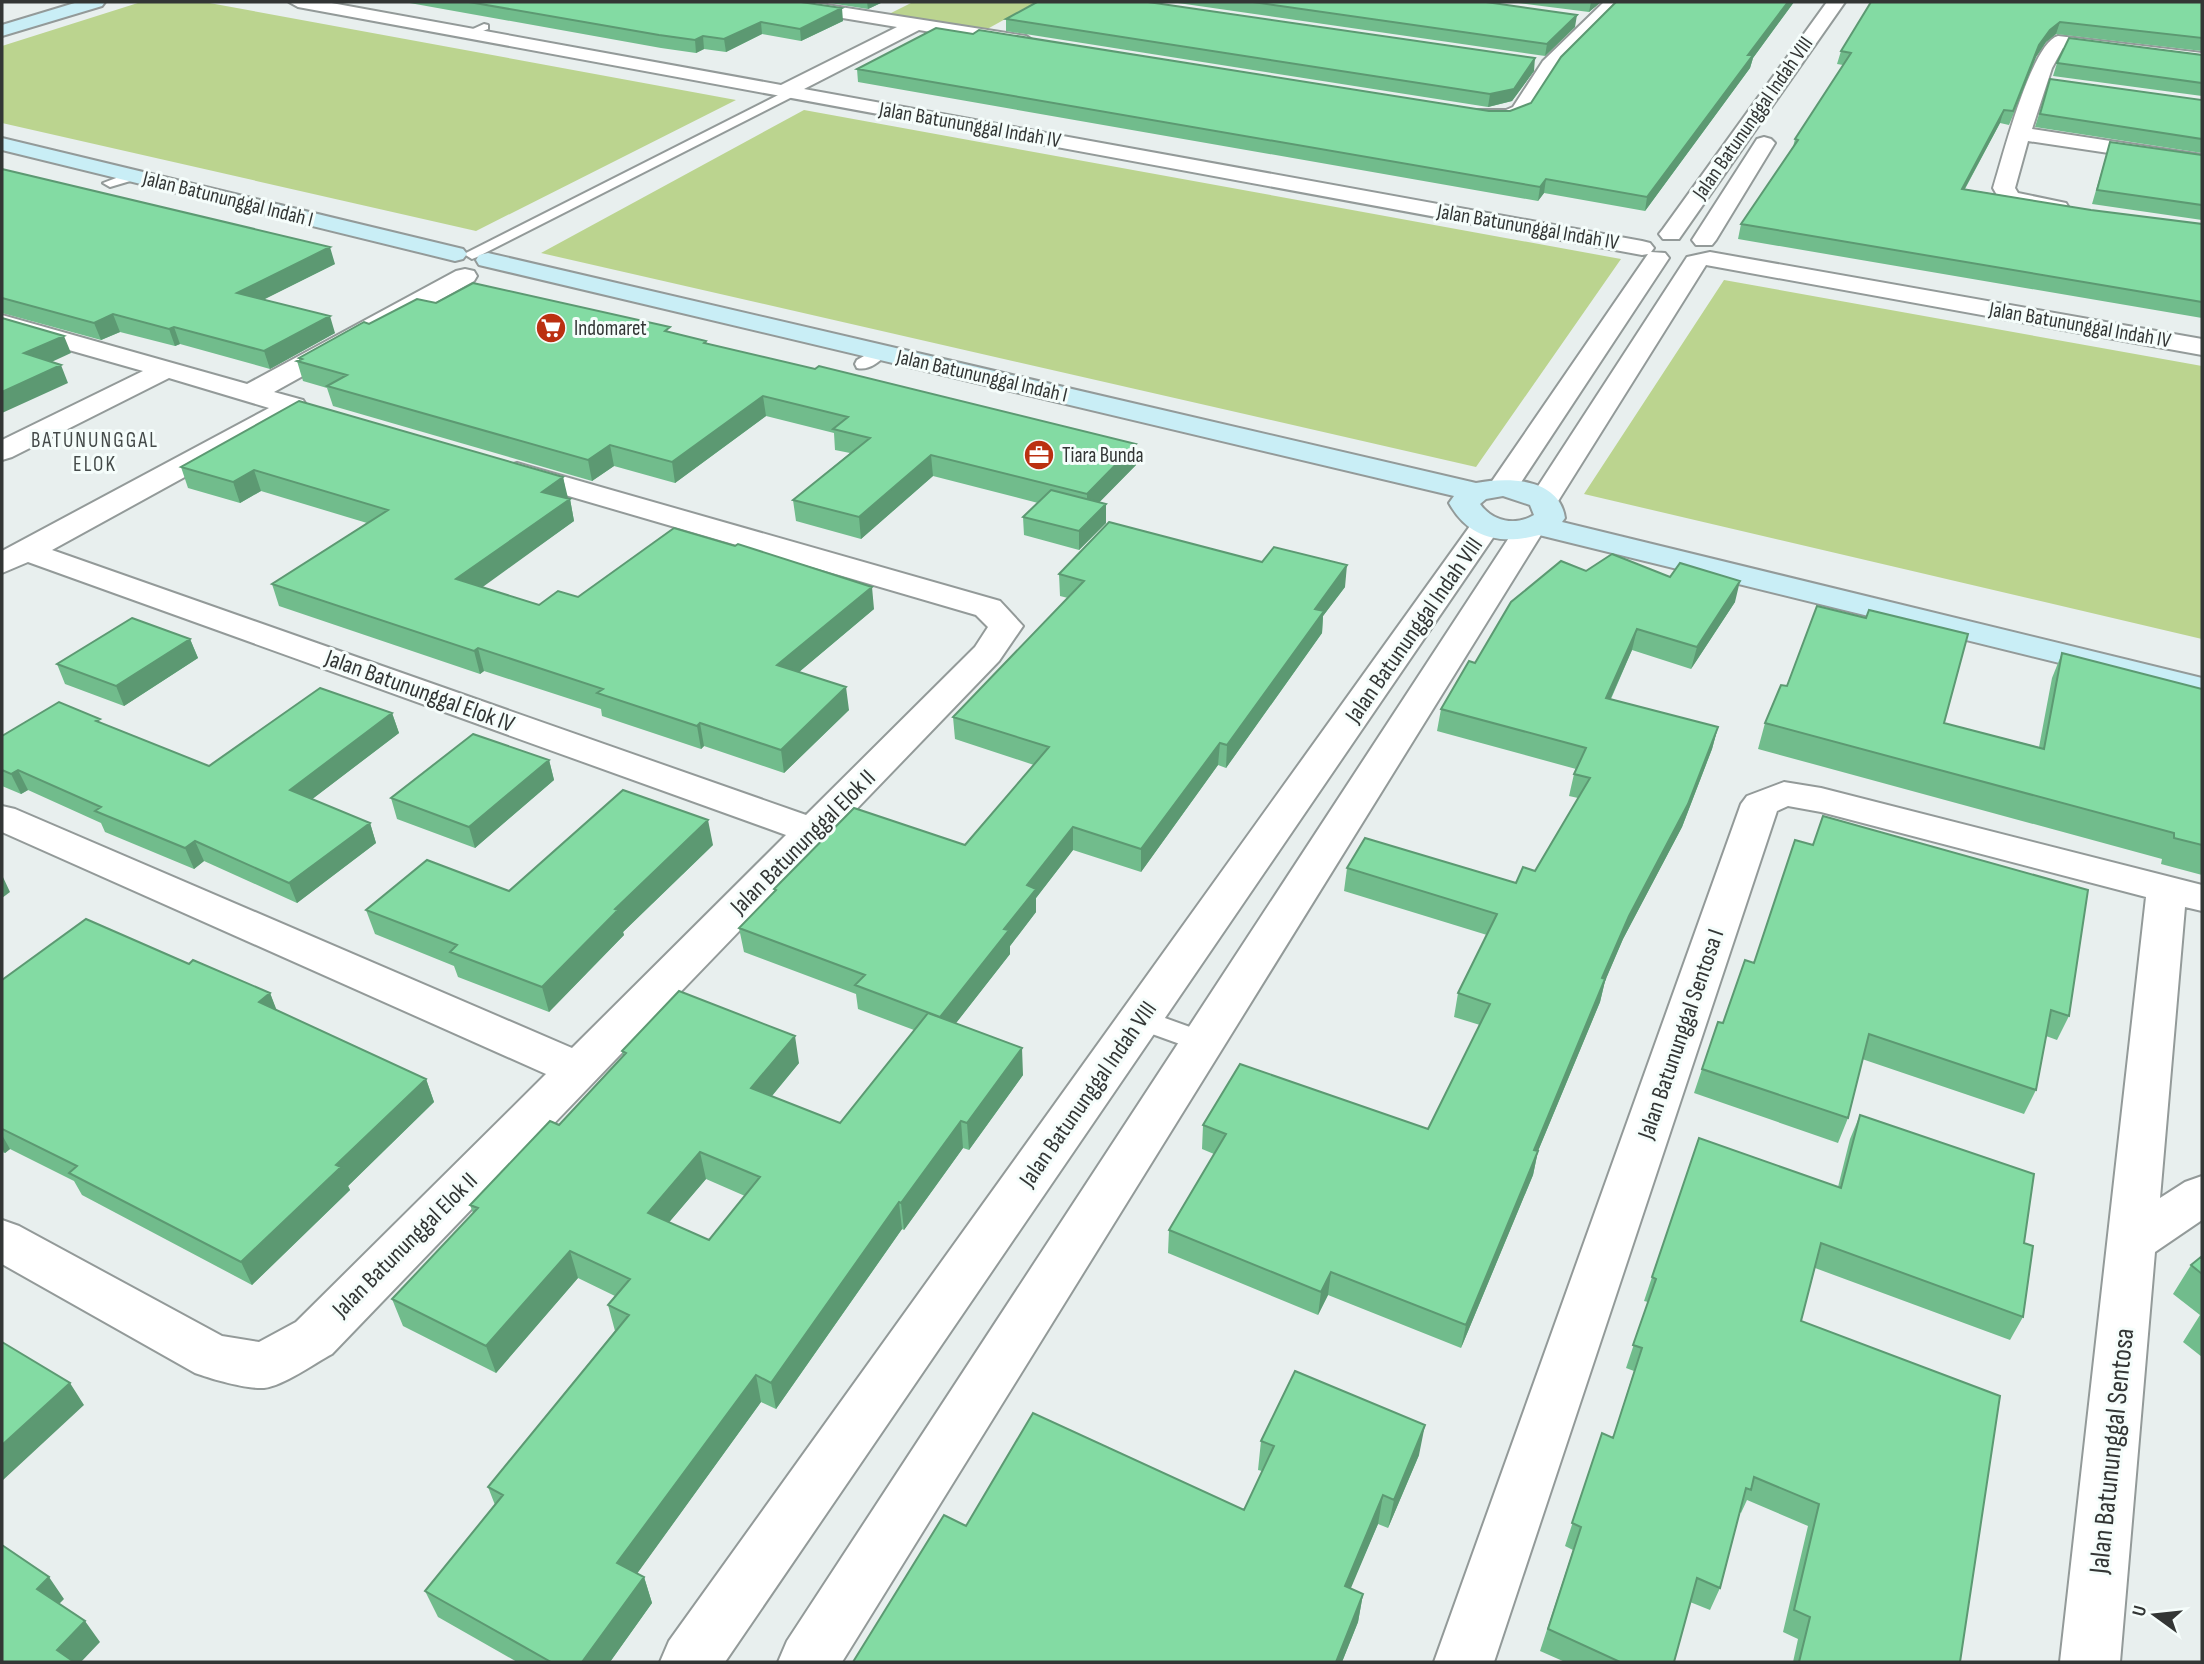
<svg xmlns="http://www.w3.org/2000/svg" width="2204" height="1664" font-family="'Sofia Sans Condensed',sans-serif">
<style>
.green{fill:#bbd48f}
.lines{fill:none;stroke-linecap:round;stroke-linejoin:round}
.lane-casing{stroke:#939a99;stroke-width:4}
.street-casing{stroke:#939a99;stroke-width:4}
.secondary-casing{stroke:#939a99;stroke-width:4}
.lane{fill:#fff;fill-rule:evenodd}
.street{fill:#fff;fill-rule:evenodd}
.secondary{fill:#c9eef6;fill-rule:evenodd}
.wall{fill:#71bc8c;fill-rule:evenodd}
.shaded-wall{fill:#5c9972}
.building{fill:#83dba3;stroke:#5c9972;stroke-width:2;fill-rule:evenodd}
.labels{text-anchor:middle;dominant-baseline:central;stroke-width:6;stroke-linejoin:round;paint-order:stroke}
.far-street-label{font-size:21px;fill:#333635;stroke:#f5fdfb}
.far-poi-label{font-size:21px;fill:#333635;stroke:#f5fdfb;text-anchor:start}
.far-neighbourhood-label{font-size:21px;letter-spacing:2px;fill:#444a49;stroke:#f5fdfb}
.street-label{font-size:24px;fill:#333635;stroke:#f5fdfb}
.near-street-label{font-size:28px;fill:#333635;stroke:#f5fdfb}
</style>
<rect width="100%" height="100%" fill="#e8efee"/>
<!-- green -->
<path class="green" d="M141,2H204L736,100L476,231L2,123V46Z
M913,2H1036L980,33L881,18Z
M804,110L1621,259L1476,467L541,253Z
M1724,280L2202,366V639L1584,494Z"/>
<g class="lines">
<!-- lane casing -->
<g class="lane-casing">
<path id="lane" d="M484,24L488,25V29L470,36L464,33Z
M792,88L796,89V95L477,257L472,259L464,254Z
M132,172L139,176L137,179L110,187L103,183Z
M880,347L888,352C881,361 869,371 857,368L855,364L857,360Z
M1140,1009L1212,1035L1216,1042L1212,1049L1202,1052L1130,1026L1126,1019L1130,1012Z"/>
</g>
<!-- street casing -->
<g class="street-casing">
<path id="street" d="M289,2H326L781,85L897,27L776,7L767,2H808L1026,36L1035,42L1033,46L1026,48L919,30L804,89L1642,241L1650,243L1654,248L1651,252L1665,253L1669,258L1514,493L1503,496L1492,493L1488,487L1648,254L1642,255L298,7Z
M1604,2H1623L1557,68L1527,115L1508,122L1469,118L1466,114L1469,110H1506L1513,107L1543,61Z
M1827,2H1845L1679,239H1663L1659,234L1663,229Z
M2058,36L2202,53V65L2063,48L2052,68L2032,129L2202,155V167L2028,141L2015,188L2018,193L2066,203L2069,208L2066,213C2046,218 2020,209 2001,202L1993,188C2002,160 2031,43 2058,36Z
M1764,137L1771,139L1775,143L1716,240L1712,245H1696L1692,240L1757,139Z
M1710,252L2202,339V355L1706,265L1555,506L1544,509L1533,506L1529,500L1687,257Z
M465,269L474,271L477,276L474,281L274,392L303,400L307,406L303,412L52,550L806,815L975,647L988,627L976,615L507,478L502,472L507,466L517,463L527,466L1000,601L1023,626L999,661L332,1354C315,1363 283,1386 264,1388C245,1389 212,1379 195,1373L2,1264V1220L19,1226L222,1336L259,1342L296,1322L546,1074L2,832V806L15,809L572,1048L786,835L28,562L2,573V551L269,408L169,378L12,457L2,460V440L143,371L2,331V315L247,384L456,271Z
M1486,517L1497,519L1501,526L725,1662H660L669,1641L1475,519Z
M1529,521L1540,523L1544,530L842,1662H778L787,1641L1514,530L1518,523Z
M1784,782L1821,788L2202,885V911L2185,907L2160,1198L2185,1182L2202,1176V1220L2155,1252L2120,1662H2060L2146,897L1821,812L1788,806L1777,811L1494,1662H1434L1741,804L1747,796Z"/>
</g>
<!-- secondary casing -->
<g class="secondary-casing">
<path id="secondary" d="M78,2H105L102,6L2,36V25Z
M2,138L463,249L467,254L463,259L455,261L2,150Z
M488,253L1476,483C1507,477 1559,477 1565,518L1562,522L2202,678V698L1539,535C1501,545 1469,539 1449,503L1454,496L479,265L476,260L479,255ZM1503,496L1530,505L1534,515C1516,526 1493,522 1480,504L1486,499Z"/>
</g>
<!-- lane -->
<use href="#lane" class="lane"/>
<!-- street -->
<use href="#street" class="street"/>
<!-- secondary -->
<use href="#secondary" class="secondary"/>
</g>
<!-- wall -->
<path class="wall" d="M404,2H801L843,21L801,41L762,34L726,52L704,49L696,53L661,48Z
M823,2H883L868,9Z
M1171,2H1486L1575,27L1545,56Z
M1511,2H1601L1589,12Z
M1616,2H1794L1753,58L1750,68L1645,211L1544,193L1538,201L858,82L857,69L1489,111H1510L1531,103Z
M2202,2V51L2056,34L2046,42L2036,57L2009,125L2000,123L1965,189L2091,210L2202,224V318L1738,239L1741,224L1793,147L1795,139L1843,65L1837,64L1841,51Z
M1006,19L1534,71L1512,101L1488,107L1006,31Z
M2202,55V96L2053,76L2057,63Z
M2050,79L2202,100V153L2035,127Z
M2110,142L2202,155V220L2092,204Z
M2,169L335,264L264,299L335,333L270,369L180,344L175,346L120,332L101,340L2,313Z
M436,303L671,332L706,341L707,344L1136,444V465L1099,502L1106,504V523L1079,550L1024,535L1023,517L1038,503L933,476L861,539L796,521L793,500L850,453L835,450L834,433L766,416L675,483L614,466L592,481L333,406L327,388L303,381L297,361L299,360V358L369,324Z
M181,467L563,477L567,499H570L574,521L481,587L539,605L578,597L874,609L799,672L849,710L784,773L704,746L701,749L602,716L601,709L484,671L480,674L279,606L272,584L367,523L261,491L240,503L188,488Z
M1586,571L1670,577L1735,602L1691,669L1632,650L1611,699L1718,727L1712,749L1682,827L1623,939L1605,981L1600,1002L1538,1151L1533,1175L1461,1348L1328,1295L1318,1315L1168,1253L1169,1230L1214,1154L1202,1149L1203,1125L1428,1129L1480,1025L1454,1017L1458,993L1487,935L1344,891L1347,868L1516,883L1535,871L1578,798L1569,796L1574,774L1576,769L1437,731L1441,709L1475,663Z
M1059,574L1345,587L1323,616L1322,633L1226,768L1218,765L1141,872L1073,850L1036,898V912L1010,946V954L956,1023L1023,1075L969,1150L963,1148L904,1230L902,1229L776,1409L761,1402L637,1573L644,1577L652,1603L610,1662H517L438,1617L425,1591L495,1505L488,1487L615,1331L608,1305L615,1296L578,1278L496,1373L403,1326L392,1299L473,1213L470,1205L559,1125L623,1057L622,1051L799,1063L772,1096L840,1123L914,1030L858,1009L856,994L744,952L739,928L774,893V889L965,845L1034,765L955,739L953,717L1068,598L1060,596ZM706,1179L745,1196L709,1240L669,1222Z
M190,639L198,658L124,706L65,684L57,664Z
M2062,653L2202,689V875L2161,864L2162,859L1758,749L1765,723L1787,686L1944,723L2039,747L2052,678Z
M392,713L399,733L312,799L370,823L376,843L297,903L204,861L194,869L105,832L101,823L28,790L21,794L2,786V736L103,724L209,766Z
M549,760L554,780L475,848L397,819L391,798Z
M1795,840L2069,1016L2057,1040L2046,1036L2036,1090L2024,1114L1862,1059L1848,1118L1838,1143L1694,1093L1702,1069L1723,1023L1754,963Z
M713,845L623,932L624,935L549,1012L458,977L454,966L375,934L366,910L509,891Z
M189,964L270,993L276,1010L426,1079L434,1102L348,1186L350,1190L252,1285L82,1195L74,1181L10,1149L5,1153L2,1152V980Z
M1860,1115L2024,1243L2023,1317L2010,1340L1815,1268L1801,1321L1960,1662H1793L1798,1639L1783,1632L1808,1526L1747,1500L1741,1513L1740,1512L1720,1588L1710,1610L1690,1602L1674,1662H1565L1540,1651L1573,1550L1565,1546L1602,1433L1613,1438L1634,1371L1626,1368L1648,1302L1644,1301L1652,1277L1838,1187L1850,1139Z
M2202,1256V1357L2183,1342L2200,1315L2173,1294L2191,1265Z
M1261,1441L1419,1455L1388,1528L1378,1524L1350,1588L1363,1594L1358,1622L1342,1662H853L966,1526L1244,1510L1262,1471L1258,1470Z"/>
<!-- shaded-wall -->
<path class="shaded-wall" d="M867,2H883L868,9Z
M1591,2H1601L1589,12Z
M1788,2H1794L1753,58L1750,68L1645,211L1647,197L1748,55Z
M842,8L843,21L801,41L800,29Z
M1577,15L1575,27L1545,56L1547,44Z
M761,22L762,34L726,52L724,39Z
M2060,22L2056,34L2046,42L2036,57L2009,125L2039,45L2050,30Z
M703,36L704,49L696,53L695,40Z
M1535,58L1534,71L1512,101L1488,107L1490,94Z
M2004,110L2000,123L1957,203L1962,189Z
M1546,179L1544,193L1538,201L1540,187Z
M330,247L335,264L243,310L237,293Z
M113,314L120,332L101,340L94,323Z
M330,316L335,333L270,369L264,351Z
M174,327L180,344L175,346L169,329Z
M64,336L71,353L32,371L24,353Z
M61,365L68,383L2,413V392Z
M763,396L766,416L675,483L672,462Z
M1136,444V465L1087,515V494Z
M610,445L614,466L592,481L588,460Z
M931,455L933,476L861,539L859,517Z
M254,470L261,491L240,503L233,482Z
M563,477L568,498L547,513L542,492Z
M570,499L574,521L462,602L456,579Z
M1106,504V523L1079,550V531Z
M1347,565L1345,587L1323,616L1322,633L1226,768L1227,745L1315,609Z
M1740,581L1735,602L1691,669L1697,647Z
M872,587L874,609L780,688L777,665Z
M1637,629L1632,650L1601,720L1606,698Z
M190,639L198,658L124,706L116,686Z
M478,648L484,671L480,674L474,651Z
M846,687L849,710L784,773L781,750Z
M392,713L399,733L298,810L290,790Z
M700,723L704,746L701,749L697,726Z
M1718,727L1712,749L1682,827L1623,939L1605,981L1600,1002L1538,1151L1533,1175L1461,1348L1466,1325L1602,978L1629,916Z
M1220,743L1218,765L1141,872V849Z
M549,760L554,780L475,848L469,827Z
M18,770L28,790L21,794L11,774Z
M708,820L713,845L623,932L624,935L549,1012L542,987L615,909Z
M370,823L376,843L297,903L289,883Z
M1073,827V850L1036,898V912L1010,946V954L942,1041L940,1017L1004,929L1027,885Z
M195,841L204,861L194,869L185,848Z
M2,875L10,892L2,898Z
M270,993L279,1016L259,1002Z
M795,1036L799,1063L756,1115L751,1088Z
M1022,1048L1023,1075L969,1150L967,1123Z
M426,1079L434,1102L348,1186L350,1190L252,1285L241,1262L336,1165Z
M961,1121L963,1148L904,1230L901,1203Z
M2,1135L10,1149L5,1153L2,1148Z
M700,1152L706,1179L654,1240L648,1213Z
M899,1202L902,1229L776,1409L771,1383Z
M570,1251L578,1278L496,1373L486,1346Z
M1331,1272L1328,1295L1318,1315L1321,1292Z
M756,1375L761,1402L626,1589L617,1563Z
M70,1383L84,1405L2,1481V1445Z
M1425,1425L1419,1455L1388,1528L1394,1500Z
M1383,1495L1378,1524L1340,1614L1345,1586Z
M49,1577L64,1599L53,1610L37,1589Z
M644,1577L652,1603L610,1662H582Z
M1363,1594L1358,1622L1342,1662H1336Z
M85,1621L100,1642L81,1662H66L57,1650Z"/>
<!-- building -->
<path class="building" d="M469,2H801L842,8L800,29L761,22L724,39L703,36L695,40L659,35Z
M1037,2H1148L1535,58L1514,89L1490,94L1006,19Z
M1253,2H1486L1577,15L1547,44Z
M1616,2H1788L1748,55H1753L1647,197L1546,179L1540,187L857,69L936,28L973,34L979,30L1489,111H1510L1531,103L1561,57Z
M1871,2H2202V38L2060,22L2050,30L2039,45L2013,111L2004,110L1962,189L2091,210L2202,224V302L1741,224L1798,140L1795,139L1851,53L1841,51Z
M2069,38L2202,55V83L2057,63Z
M2050,79L2202,100V139L2040,114Z
M2110,142L2202,155V205L2097,190Z
M2,169L330,247L237,293L330,316L264,351L174,327L169,329L113,314L94,323L2,298Z
M473,283L670,327L665,331L706,341L704,343L815,369L819,366L1136,444L1087,494L931,455L859,517L793,500L870,438L833,429L848,417L763,396L672,462L610,445L588,460L327,386L347,375L297,361L302,359L299,358L364,322L369,324L417,299L436,303Z
M2,318L64,336L24,353L61,365L2,392Z
M299,401L563,477L542,492L570,499L456,579L539,605L558,591L578,597L674,528L735,546L738,544L872,587L777,665L846,687L781,750L700,723L697,726L597,693L603,689L478,648L474,651L272,584L388,510L254,470L233,482L181,467Z
M1051,490L1106,504L1079,531L1023,517Z
M1109,522L1262,562L1274,547L1347,565L1315,609L1324,611L1227,745L1220,743L1141,849L1073,827L1027,885L1036,889L1004,929L1009,930L940,1017L855,985L865,975L739,928L776,890L774,889L854,808L965,845L1049,747L953,717L1084,581L1059,574Z
M1612,554L1670,577L1680,563L1740,581L1697,647L1637,629L1606,698L1718,727L1688,804L1629,916L1602,978L1605,979L1534,1150L1538,1151L1466,1325L1331,1272L1321,1292L1169,1230L1226,1134L1203,1125L1240,1064L1428,1129L1490,1004L1458,993L1497,914L1347,868L1365,838L1516,883L1523,867L1535,871L1590,778L1574,774L1586,748L1441,709L1469,661L1475,663L1511,602L1561,561L1586,571Z
M1817,606L1866,618L1869,610L1968,634L1944,723L2044,749L2062,653L2202,689V845L2174,838V833L1765,723L1781,685L1787,686Z
M132,618L190,639L116,686L57,664Z
M320,688L392,713L290,790L370,823L289,883L195,841L185,848L95,811L101,807L18,770L11,774L2,770V736L59,702L100,719L96,721L209,766Z
M473,734L549,760L469,827L391,798Z
M623,790L708,820L615,909L618,910L542,987L450,952L457,945L366,910L427,860L509,891Z
M1823,816L2088,890L2069,1016L2051,1010L2036,1090L1869,1034L1848,1118L1702,1069L1718,1022L1723,1023L1745,960L1754,963L1795,840L1813,845Z
M86,919L189,964L193,960L270,993L259,1002L426,1079L336,1165L341,1167L241,1262L69,1173L77,1166L2,1129V980Z
M679,991L795,1036L751,1088L840,1123L928,1013L1022,1048L967,1123L961,1121L901,1203L899,1202L771,1383L756,1375L617,1563L644,1577L582,1662H551L425,1591L503,1495L488,1487L629,1315L608,1305L630,1279L570,1251L486,1346L392,1299L478,1208L470,1205L550,1121L559,1125L626,1053L622,1051ZM700,1152L760,1177L709,1240L648,1213Z
M1860,1115L2034,1174L2024,1243L2033,1246L2023,1317L1821,1243L1801,1321L2000,1396L1960,1662H1799L1810,1617L1794,1610L1819,1504L1754,1477L1751,1490L1746,1488L1720,1588L1697,1578L1674,1662H1620L1548,1629L1581,1527L1572,1523L1602,1433L1613,1438L1642,1348L1633,1345L1656,1279L1652,1277L1699,1138L1841,1188Z
M2202,1256V1274L2191,1265Z
M2,1342L70,1383L2,1445Z
M1295,1371L1425,1425L1394,1500L1383,1495L1345,1586L1363,1594L1336,1662H853L944,1515L966,1526L1033,1413L1244,1510L1274,1446L1261,1441Z
M2,1545L49,1577L37,1589L85,1621L57,1650L74,1662H2Z"/>
<!-- icons -->
<defs>
<g id="supermarket-disc" transform="scale(1.575)"><circle r="9.5" fill="#bb3011" stroke="#f5fdfb"/><path d="M-6-5.5h2.5l.6 2H6L4.5 2H-2.5L-4.4-4H-6ZM-1.5 3.2a1.3 1.3 0 1 0 .1 0ZM3 3.2a1.3 1.3 0 1 0 .1 0Z" fill="#fff"/></g>
<g id="office-disc" transform="scale(1.575)"><circle r="9.5" fill="#bb3011" stroke="#f5fdfb"/><path d="M-6-3h4V-5.5h4V-3h4V5H-6ZM-1-4.5V-3h2v-1.5ZM-6 0V1H6V0Z" fill="#fff"/></g>
</defs>
<g fill-rule="evenodd">
<use href="#supermarket-disc" x="551" y="328"/>
<use href="#office-disc" x="1039" y="455"/>
</g>
<g class="labels">
<!-- far-street labels -->
<g class="far-street-label">
<text transform="translate(1753 118) rotate(-55)">Jalan Batununggal Indah VIII</text>
<text transform="translate(970 125) rotate(10)">Jalan Batununggal Indah IV</text>
<text transform="translate(228 199) rotate(14)">Jalan Batununggal Indah I</text>
<text transform="translate(1528 227) rotate(10)">Jalan Batununggal Indah IV</text>
<text transform="translate(2080 325) rotate(10)">Jalan Batununggal Indah IV</text>
<text transform="translate(982 376) rotate(13)">Jalan Batununggal Indah I</text>
</g>
<!-- far-poi labels -->
<g class="far-poi-label">
<text x="574" y="328">Indomaret</text>
<text x="1062" y="455">Tiara Bunda</text>
</g>
<!-- far-neighbourhood labels -->
<g class="far-neighbourhood-label">
<text x="95" y="440">BATUNUNGGAL<tspan x="95" dy="24">ELOK</tspan></text>
</g>
<!-- street labels -->
<g class="street-label">
<text transform="translate(1414 630) rotate(-55)">Jalan Batununggal Indah VIII</text>
<text transform="translate(420 691) rotate(20)">Jalan Batununggal Elok IV</text>
<text transform="translate(803 842) rotate(-45)">Jalan Batununggal Elok II</text>
<text transform="translate(1681 1034) rotate(-71)">Jalan Batununggal Sentosa I</text>
<text transform="translate(1088 1094) rotate(-55)">Jalan Batununggal Indah VIII</text>
<text transform="translate(405 1245) rotate(-45)">Jalan Batununggal Elok II</text>
</g>
<!-- near-street labels -->
<g class="near-street-label">
<text transform="translate(2112 1451) rotate(-84)">Jalan Batununggal Sentosa</text>
</g>
</g>
<!-- border -->
<rect width="2204" height="1664" fill="none" stroke="#333635" stroke-width="7"/>
<!-- north arrow -->
<g transform="translate(2155 1615) rotate(285)" stroke="#f5fdfb" stroke-width="5" paint-order="stroke">
<path d="M0-5L12 26L0 18L-12 26Z" fill="#333635"/>
<text y="-10" font-size="19" font-weight="bold" text-anchor="middle" fill="#333635">U</text>
</g>
</svg>
